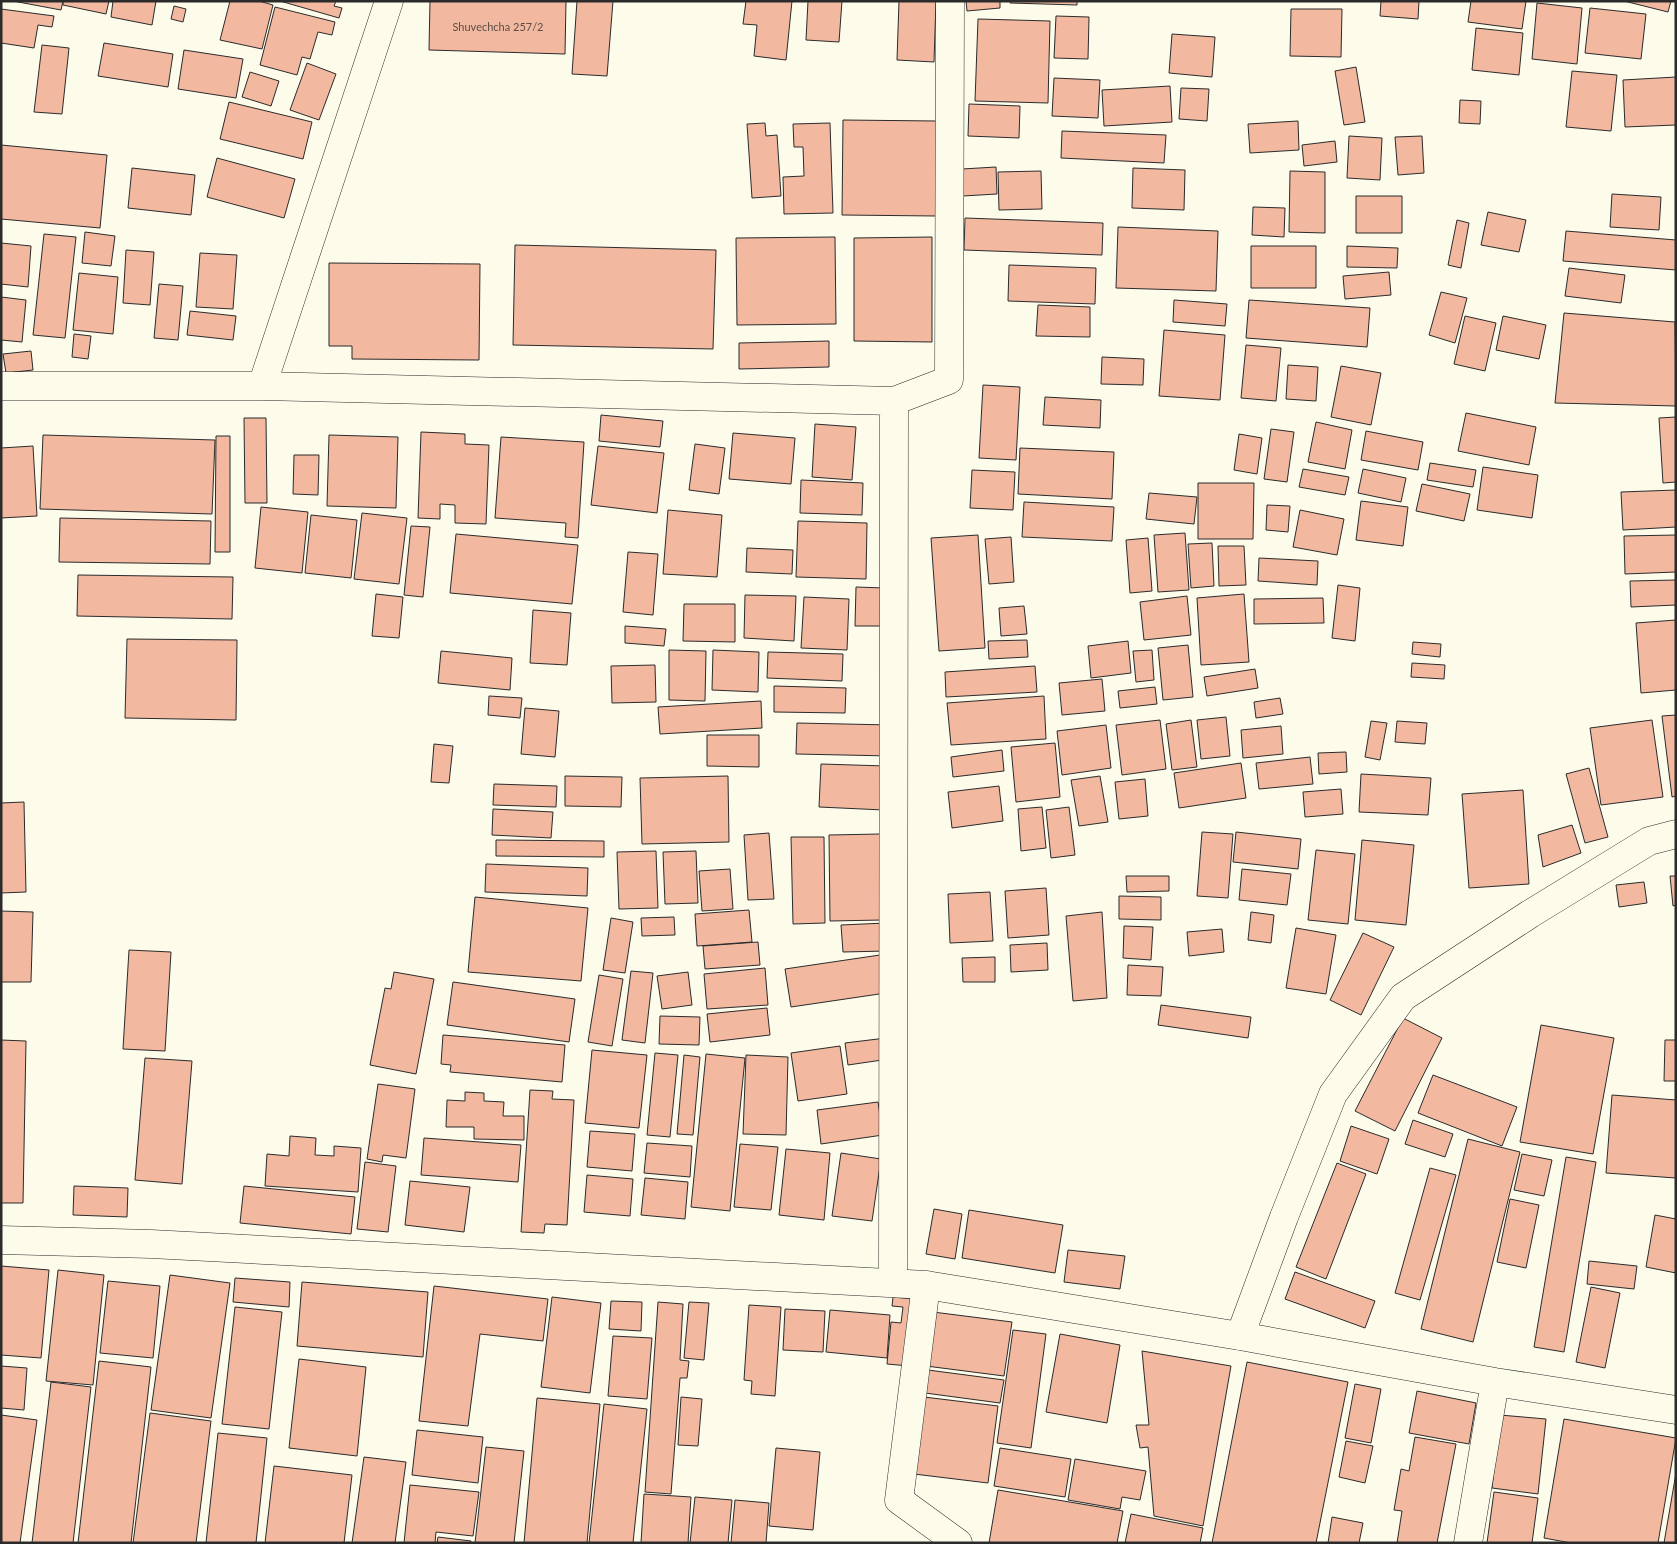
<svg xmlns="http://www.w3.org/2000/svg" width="1677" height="1544" font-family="Lato,sans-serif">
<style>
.building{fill:#f2b8a0;stroke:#2b2b2b}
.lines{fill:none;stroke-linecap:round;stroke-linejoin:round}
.minor-casing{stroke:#2b2b2b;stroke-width:29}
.minor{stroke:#fdfbea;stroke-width:28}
.labels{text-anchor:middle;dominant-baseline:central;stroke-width:4;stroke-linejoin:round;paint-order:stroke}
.number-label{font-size:11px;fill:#5d4e48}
</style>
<rect width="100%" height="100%" fill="#fdfbea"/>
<!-- building -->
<path class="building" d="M13,1H63L61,10Z
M63,1H109L106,14L63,5Z
M113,1H156L152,25L111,17Z
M230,1H259L273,5L262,49L220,40Z
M280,1H336L334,6L342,8L339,18Z
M430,1H566L565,54L429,50Z
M577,1H613L607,76L572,74Z
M746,1H792L786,60L754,56L757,25L743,24Z
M808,1H842L839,42L806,40Z
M899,1H936L934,62L897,60Z
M966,1H1000V8L967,11Z
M1010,1H1077V5L1010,3Z
M1381,1H1419L1418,19L1380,16Z
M1471,1H1526L1522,29L1468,22Z
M1624,1H1671L1668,12Z
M1537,3L1582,8L1577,64L1532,59Z
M174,6L186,9L183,22L171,19Z
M275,7L335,22L332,35L318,32L310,59L302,57L297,75L260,65Z
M1590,8L1646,14L1641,59L1585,53Z
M1,9L54,16L52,27L38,25L34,48L1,43Z
M1291,9H1342L1341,57L1290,56Z
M1056,16L1089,17L1088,59L1054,58Z
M978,19L1050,21L1048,103L975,101Z
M1476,28L1523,33L1519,75L1472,70Z
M1172,34L1215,37L1212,77L1169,73Z
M104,43L173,54L168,87L98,76Z
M42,45L69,48L62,114L34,112Z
M184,50L243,59L236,98L178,89Z
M307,63L336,74L319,120L290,110Z
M1356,67L1365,122L1344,125L1335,71Z
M1572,71L1617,75L1611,131L1566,127Z
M250,72L279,81L271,106L242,97Z
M1676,77V125L1625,127L1623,80Z
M1054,78L1100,80L1098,118L1052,116Z
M1170,86L1172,122L1104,126L1102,90Z
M1181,88L1209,89L1207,121L1179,119Z
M1460,100L1481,101L1480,124L1459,123Z
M229,102L312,122L303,159L220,139Z
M969,104L1020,106L1019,138L968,136Z
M843,120L937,121L936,216L842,215Z
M1298,121L1299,150L1250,153L1248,124Z
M765,123L766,136L777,135L781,196L752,198L747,124Z
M830,123L833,213L784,214L783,177L804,176L803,147H794L793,124Z
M1062,131L1166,135L1164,163L1061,158Z
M1349,136L1382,138L1380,180L1347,178Z
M1422,136L1424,173L1398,175L1395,137Z
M1335,141L1337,162L1304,166L1302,145Z
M1,145L107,155L100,228L1,219Z
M217,158L295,179L284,218L207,197Z
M996,167L997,194L963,196L962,169Z
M132,168L195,175L191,215L128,208Z
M1133,168L1185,170L1184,210L1132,208Z
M1041,171L1042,209L999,210L998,172Z
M1290,171L1325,172V233L1289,232Z
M1612,194L1661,197L1659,230L1610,227Z
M1356,196H1402V233H1356Z
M1253,207L1285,208L1284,237L1252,235Z
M1488,212L1526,220L1519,252L1481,245Z
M965,218L1103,223L1102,255L964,250Z
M1457,220L1469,223L1461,268L1448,265Z
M1118,227L1218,231L1216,291L1116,288Z
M1566,231L1676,240V270L1563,261Z
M85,232L115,236L111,266L82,263Z
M44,234L76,237L65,338L33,335Z
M835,237L836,324L737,325L736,238Z
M932,237V342L854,341V238Z
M1,243L31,246L28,287L1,284Z
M515,245L716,250L713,349L513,345Z
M1251,246H1316V288H1251Z
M1347,246L1398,248L1397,268L1347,267Z
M126,250L154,252L150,305L123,303Z
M200,253L237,255L233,309L196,307Z
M329,263L480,264L479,360L352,359V346H329Z
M1009,265L1096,268L1095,304L1008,301Z
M1569,268L1625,275L1621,303L1565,296Z
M1389,272L1391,295L1345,299L1343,276Z
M79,273L118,277L113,334L73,330Z
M159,284L183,286L178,340L154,338Z
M1441,292L1467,298L1455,343L1429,335Z
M1,297L26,300L22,342L1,340Z
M1174,300L1227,304L1225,326L1173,322Z
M1249,300L1370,308L1367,347L1246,338Z
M1038,305L1090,307V337L1036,336Z
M190,311L236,316L233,340L187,335Z
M1564,313L1675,322L1676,406L1555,403Z
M1465,316L1496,323L1485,371L1454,364Z
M1503,316L1546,325L1539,359L1496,350Z
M1164,330L1225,335L1220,400L1159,396Z
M74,334L91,336L88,359L72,357Z
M829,341V367L739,369V343Z
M1246,345L1281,348L1276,401L1241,398Z
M31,351L33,370L6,373L3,354Z
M1102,357L1144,359L1143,385L1101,384Z
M1288,365L1318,367L1316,401L1286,399Z
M1341,366L1381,373L1371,425L1331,417Z
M983,385L1020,387L1016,460L979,458Z
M1045,397L1101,400L1100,428L1043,425Z
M1466,413L1536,427L1529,465L1458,451Z
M601,415L663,421L660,447L599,441Z
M1676,417V482L1663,483L1659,418Z
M244,418H266L267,503H245Z
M1316,422L1352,430L1345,469L1308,462Z
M815,424L856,427L852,480L812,477Z
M1271,429L1294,432L1287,482L1264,479Z
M1366,431L1423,442L1418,470L1361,460Z
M421,432L465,434V444L489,445L486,524L455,523V505L440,504V519L418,518Z
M733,433L795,438L791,484L729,479Z
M1239,434L1262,438L1257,474L1234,470Z
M43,435L215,440L212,514L40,509Z
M329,435L398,437L396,508L327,506Z
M216,436H230V552H215Z
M501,437L584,442L578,538L565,537L566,523L495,518Z
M695,444L725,448L719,494L689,490Z
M33,446L37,516L1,518V448Z
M598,446L664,453L657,513L591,505Z
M1020,448L1114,452L1112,499L1018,494Z
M294,455H319L318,495L293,494Z
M1430,463L1476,470L1473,487L1427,480Z
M1483,467L1538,475L1532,518L1477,510Z
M1303,469L1349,477L1345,495L1299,487Z
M1363,469L1406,478L1401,502L1358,493Z
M972,470L1015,472L1013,510L970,508Z
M801,480L863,483L862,515L800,513Z
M1198,483H1254L1253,539H1198Z
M1422,484L1470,494L1464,521L1416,511Z
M1676,490V527L1623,530L1621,492Z
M1149,493L1197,497L1194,524L1146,519Z
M1361,501L1408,507L1403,546L1356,540Z
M1024,502L1114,507L1112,541L1022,537Z
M1267,505L1290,506L1288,532L1266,530Z
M261,507L308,512L302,573L255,568Z
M668,510L722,515L717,577L663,574Z
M1300,510L1344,519L1337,555L1293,547Z
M362,513L407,518L399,584L354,579Z
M311,515L357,520L351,578L305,573Z
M60,518L211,521L210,564L59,562Z
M798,521L867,523L866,579L796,577Z
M411,526L430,527L423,597L404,595Z
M1185,533L1189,590L1158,592L1154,535Z
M456,534L578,545L572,604L450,593Z
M978,535L985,648L939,651L931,538Z
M1676,535V572L1625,574L1624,536Z
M1011,537L1014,582L989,584L985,539Z
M1148,538L1152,591L1130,593L1126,540Z
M1212,543L1214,586L1191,588L1188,544Z
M1218,546H1244L1246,585L1219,586Z
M747,548L793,550L792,574L746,572Z
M628,552L658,554L653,615L623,612Z
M1259,558L1318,561L1317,585L1258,581Z
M78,575L233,577L232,619L77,616Z
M1676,580V605L1631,607L1630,581Z
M1338,585L1360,588L1355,641L1332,638Z
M856,587L885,588L884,626H855Z
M376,594L403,597L399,638L372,636Z
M1244,594L1249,662L1201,665L1197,598Z
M745,595L796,596L794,641L744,638Z
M1187,596L1191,635L1144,640L1140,602Z
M804,597L849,599L847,650L801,648Z
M1323,598L1324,623L1254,624V599Z
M684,604H735V642L683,641Z
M1024,606L1027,634L1001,636L999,608Z
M533,610L571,613L567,665L530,663Z
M1676,620V690L1641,693L1636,623Z
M625,626L666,629L664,646L625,643Z
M127,639L237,640L236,720L125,718Z
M1027,640L1028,657L989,659L988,641Z
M1128,641L1131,673L1091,678L1088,646Z
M1413,642L1441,644L1440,657L1412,654Z
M1188,645L1193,697L1163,700L1158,648Z
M669,650L706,651L705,701L669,700Z
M713,650L759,652L758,692L712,690Z
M1152,650L1154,680L1136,682L1133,651Z
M441,651L512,658L510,690L438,683Z
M768,652L843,654L842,681L767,678Z
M1412,663L1445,665L1444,679L1411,677Z
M655,665L656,702L612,703L611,666Z
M1035,666L1037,692L946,697L945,672Z
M1255,669L1258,688L1207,696L1204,677Z
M1102,679L1105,711L1062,715L1059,683Z
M774,686L846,688L845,713L774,712Z
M1155,687L1157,704L1120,708L1118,691Z
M489,696L522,698L520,718L488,715Z
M1044,696L1046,739L951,745L947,703Z
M1280,698L1283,714L1256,718L1254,702Z
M761,701L762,728L660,734L658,707Z
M525,708L559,711L555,757L521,754Z
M1676,715V796L1672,797L1662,716Z
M1226,717L1230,756L1201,759L1197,720Z
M1160,720L1166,769L1122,775L1116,725Z
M1191,720L1197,767L1172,770L1166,724Z
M1652,720L1663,797L1601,805L1590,728Z
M1371,721L1387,723L1380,760L1365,757Z
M1397,721L1427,723L1425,744L1395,742Z
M797,723L892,725L891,756L796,754Z
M1106,725L1111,768L1062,775L1057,731Z
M1281,726L1283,754L1243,758L1241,730Z
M707,735H759V767L707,766Z
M1055,743L1060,797L1016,802L1011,747Z
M434,744L453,746L449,783L431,782Z
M1002,750L1004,771L953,777L951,757Z
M1346,752L1347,772L1319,774L1318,753Z
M1310,757L1313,784L1259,789L1256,763Z
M1241,763L1246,798L1179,808L1174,773Z
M821,764L886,766L884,810L819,807Z
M1589,768L1608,837L1585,843L1566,774Z
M1361,774L1431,778L1428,815L1359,812Z
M565,776L622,777L621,807L565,806Z
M728,776L729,842L642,844L640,778Z
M1100,776L1108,822L1079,826L1071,780Z
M1145,779L1148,816L1119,819L1115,782Z
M494,784L557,786L556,807L493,805Z
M999,786L1003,821L952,828L948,792Z
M1341,789L1343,814L1305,817L1303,792Z
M1523,790L1529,884L1469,888L1462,794Z
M24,802L26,892L1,893V803Z
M1042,807L1046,848L1021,851L1018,809Z
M1069,807L1075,855L1051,858L1046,810Z
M493,809L553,812L551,838L492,835Z
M1572,825L1581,853L1543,867L1538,835Z
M1202,832L1233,834L1228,898L1197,896Z
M1236,832L1301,839L1298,869L1233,862Z
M769,833L774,899L748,900L744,835Z
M880,834L882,920L830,921L829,835Z
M791,837H824L825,923L793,924Z
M496,840L604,841V857L496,856Z
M1362,840L1414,845L1406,925L1355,920Z
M1316,850L1355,854L1348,924L1308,920Z
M656,851L658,908L619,909L617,852Z
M696,851L698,903L665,904L663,852Z
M486,864L588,868L587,896L485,892Z
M730,869L733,909L702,911L699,871Z
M1242,869L1291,874L1287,905L1239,900Z
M1126,876H1169V891L1127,892Z
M1670,876H1676V905L1673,906Z
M1644,882L1647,903L1619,907L1616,885Z
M1046,888L1049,935L1008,938L1005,891Z
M990,892L993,941L950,943L948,894Z
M1119,896L1161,897V920L1119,919Z
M475,897L588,908L581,981L468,972Z
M749,910L752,942L697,946L695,914Z
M1,911L33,912L31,982H1Z
M1102,912L1107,998L1073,1001L1066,916Z
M1251,912L1274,915L1271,943L1248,940Z
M674,917L675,935L642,936L641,918Z
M611,918L633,922L625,973L603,970Z
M886,923L887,951L843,952L841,925Z
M1124,926L1153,927L1151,960L1123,958Z
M1296,928L1336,935L1326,994L1286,988Z
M1222,929L1224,952L1189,956L1187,932Z
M1363,933L1394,947L1361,1015L1330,1000Z
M758,942L760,965L705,969L703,946Z
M1047,943L1048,970L1011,972L1010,945Z
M129,950L171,952L165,1051L123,1049Z
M880,955L886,993L791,1007L785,969Z
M995,957V982H963L962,958Z
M1128,965L1163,967L1161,996L1127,995Z
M765,968L768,1005L707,1009L704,974Z
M631,971L653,973L645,1043L622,1040Z
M394,972L434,979L416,1074L370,1065L385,988L391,989Z
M688,972L692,1005L662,1009L657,976Z
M599,975L623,979L612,1046L588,1042Z
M453,982L575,999L569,1042L447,1025Z
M1161,1005L1251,1017L1248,1038L1158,1025Z
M767,1008L770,1035L710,1042L707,1014Z
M660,1016L700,1017L699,1045L659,1044Z
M1403,1018L1442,1038L1395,1131L1355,1111Z
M1541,1025L1614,1038L1593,1154L1520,1142Z
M443,1035L565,1045L562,1082L450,1072L451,1065L441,1064Z
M886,1038L889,1059L848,1065L845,1043Z
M1,1040L26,1041L23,1203H1Z
M1665,1040H1676V1081H1664Z
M840,1046L847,1094L798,1101L791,1053Z
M592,1050L647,1055L639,1128L585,1123Z
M655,1053L678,1055L670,1137L647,1135Z
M706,1054L745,1058L730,1211L691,1207Z
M684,1055L700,1057L693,1135L677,1134Z
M746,1055L788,1057L786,1135L743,1134Z
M145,1058L192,1061L182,1184L135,1180Z
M1433,1075L1517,1107L1502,1146L1418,1113Z
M378,1084L415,1089L406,1158L383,1155L382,1162L367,1159Z
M530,1090L553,1091L552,1099L574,1100L567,1225L545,1224L544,1233L521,1232Z
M465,1092L484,1093V1101L504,1102L503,1116H524V1140L474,1139V1127H446L447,1100L465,1101Z
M1612,1095L1676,1100V1178L1606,1173Z
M878,1102L883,1135L821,1144L817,1110Z
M1413,1120L1453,1134L1445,1157L1405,1144Z
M1351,1126L1389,1139L1377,1174L1340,1161Z
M590,1131L635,1134L632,1171L587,1167Z
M290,1136L316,1138L315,1155L334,1156V1146L361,1148L358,1192L265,1186L267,1154L289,1156Z
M424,1138L521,1145L518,1182L421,1175Z
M1468,1139L1520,1152L1473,1342L1421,1329Z
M647,1143L692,1146L690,1177L644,1173Z
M740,1144L778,1147L771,1210L734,1207Z
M786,1149L830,1153L824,1220L779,1215Z
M841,1153L881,1159L872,1221L832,1216Z
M1522,1154L1552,1160L1544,1196L1514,1190Z
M1566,1157L1596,1162L1564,1352L1534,1347Z
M365,1162L396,1166L388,1232L357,1229Z
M1337,1163L1366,1174L1326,1279L1296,1267Z
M1430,1168L1456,1175L1420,1300L1395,1293Z
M587,1175L633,1179L630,1216L584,1212Z
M645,1178L688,1182L685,1219L641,1215Z
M410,1181L470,1187L464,1232L405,1225Z
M74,1186L128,1188L127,1217L73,1215Z
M244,1186L355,1197L351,1234L240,1223Z
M1510,1199L1539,1205L1526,1268L1497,1262Z
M934,1209L962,1214L955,1259L926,1254Z
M969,1210L1063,1225L1055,1273L962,1258Z
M1655,1215L1676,1219V1273L1646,1267Z
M1068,1250L1125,1256L1120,1289L1064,1282Z
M1589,1261L1637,1266L1634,1289L1587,1284Z
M1,1266L49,1270L41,1358L1,1355Z
M58,1270L104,1275L93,1385L46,1381Z
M1295,1272L1375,1301L1365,1328L1285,1299Z
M170,1275L230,1283L211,1418L151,1410Z
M235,1278L290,1282L289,1307L233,1302Z
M108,1281L160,1286L153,1358L100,1353Z
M302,1282L428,1292L423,1357L297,1346Z
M434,1286L548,1299L543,1341L480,1334L468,1426L419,1421Z
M1591,1287L1620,1293L1605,1368L1576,1362Z
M552,1297L601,1303L590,1393L541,1387Z
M893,1297L916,1299L909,1366L887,1364L891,1322L901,1323L903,1307L892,1306Z
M611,1301L642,1302L641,1331L609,1329Z
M658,1302L683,1304L680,1360L689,1361L687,1378H680L671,1494L645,1492Z
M689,1302L709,1303L704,1360L684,1358Z
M749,1305L781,1307L775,1396L751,1394L752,1381L744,1380Z
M235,1307L282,1312L269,1429L222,1424Z
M785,1309L825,1311L823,1352L783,1350Z
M830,1310L890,1315L887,1358L826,1352Z
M933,1312L1012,1322L1004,1376L926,1366Z
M1013,1330L1046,1334L1031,1448L997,1443Z
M1060,1334L1120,1345L1107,1423L1046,1412Z
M613,1336L652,1338L647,1399L608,1396Z
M1142,1351L1231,1366L1203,1526L1154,1516L1148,1447L1140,1448L1136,1425H1149Z
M299,1359L366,1367L357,1456L289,1448Z
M99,1361L151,1367L131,1543H78Z
M1247,1362L1348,1382L1316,1543H1212Z
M1,1366L27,1368L24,1410L1,1408Z
M928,1370L1004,1380L1000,1403L925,1393Z
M51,1382L91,1387L73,1543H32Z
M1355,1384L1381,1389L1371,1443L1345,1438Z
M1417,1391L1476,1403L1469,1444L1409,1433Z
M681,1397L702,1399L698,1446L678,1445Z
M924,1397L998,1406L988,1483L914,1474Z
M537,1398L600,1404L587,1543H524Z
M604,1404L647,1409L633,1543H589Z
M150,1413L211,1421L196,1543H133Z
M1,1415L37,1420L20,1543H1Z
M1500,1415L1546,1419L1538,1494L1492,1488Z
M1564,1419L1676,1438L1658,1543H1571L1544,1538Z
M417,1430L483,1437L478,1483L412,1475Z
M218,1433L267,1438L256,1543H206Z
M1415,1437L1456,1444L1437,1543H1397L1402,1511L1394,1510L1401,1469L1409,1471Z
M1346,1441L1373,1446L1365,1483L1339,1477Z
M486,1447L524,1451L514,1543H475Z
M776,1448L820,1452L813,1530L769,1526Z
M1000,1448L1071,1459L1065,1497L994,1486Z
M364,1457L406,1462L395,1543H352Z
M1075,1459L1146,1471L1140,1500L1122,1497L1120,1509L1068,1500Z
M274,1466L352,1475L344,1543H265Z
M1676,1473V1543H1664Z
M410,1485L479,1492L473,1536L436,1532L435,1543H404Z
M998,1490L1123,1511L1117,1543H989Z
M1494,1492L1538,1498L1532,1543H1487Z
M644,1494L691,1497L688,1543H641Z
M695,1497L732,1500L728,1543H690Z
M735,1500L769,1503L766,1543H731Z
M1131,1514L1203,1528L1200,1543H1125Z
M1332,1517L1363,1523L1359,1543H1328Z
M438,1537L471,1541V1543H437Z"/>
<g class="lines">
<!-- minor casing -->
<g class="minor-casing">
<path id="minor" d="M1,386H262L894,401L949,380L950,1
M262,386L389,1
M1,1240L151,1244L926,1285L1240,1336L1495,1382L1676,1410
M893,1283L894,401
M926,1285L899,1500L958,1543
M1240,1336L1284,1217L1333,1094L1403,997L1530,914L1649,841L1676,834
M1468,1543L1495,1382"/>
</g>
<!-- minor -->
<use href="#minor" class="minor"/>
</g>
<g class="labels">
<!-- number labels -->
<g class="number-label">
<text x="498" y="26">Shuvechcha 257/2</text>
</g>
</g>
<!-- border -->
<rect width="1677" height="1544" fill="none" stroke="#2b2b2b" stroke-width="5"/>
</svg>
